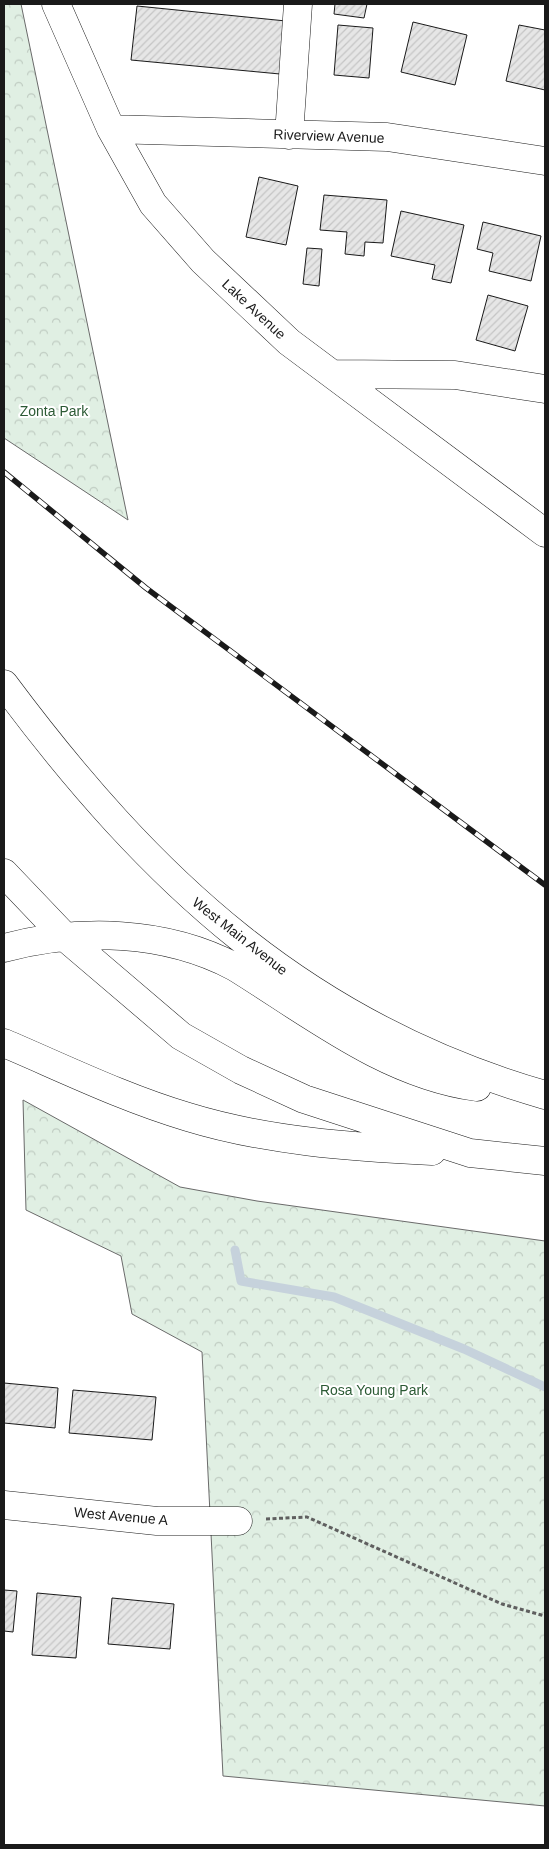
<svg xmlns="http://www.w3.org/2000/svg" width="549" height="1849" font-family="Arial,sans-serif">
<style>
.forest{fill:url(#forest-crowns);stroke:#6a6a6a}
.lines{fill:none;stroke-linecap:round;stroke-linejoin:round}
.stream{stroke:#c6d2dc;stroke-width:9}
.building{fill:url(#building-hatch);stroke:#1a1a1a}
.minor-casing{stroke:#1a1a1a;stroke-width:29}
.major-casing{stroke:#1a1a1a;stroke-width:29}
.path{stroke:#5f5f5f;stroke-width:3;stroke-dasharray:4 2.5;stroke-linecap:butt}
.minor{stroke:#fff;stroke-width:28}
.major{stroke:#fff;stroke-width:28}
.rail-casing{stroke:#1a1a1a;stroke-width:5.5}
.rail{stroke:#fff;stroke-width:4;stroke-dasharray:11;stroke-linecap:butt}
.labels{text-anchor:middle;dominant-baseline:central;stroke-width:4;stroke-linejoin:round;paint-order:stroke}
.street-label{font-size:14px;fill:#1a1a1a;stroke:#fff}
.park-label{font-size:14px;fill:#2b5a34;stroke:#fff}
</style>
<defs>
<pattern id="forest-crowns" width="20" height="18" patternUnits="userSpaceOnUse" patternTransform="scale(1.25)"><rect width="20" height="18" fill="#e0efe3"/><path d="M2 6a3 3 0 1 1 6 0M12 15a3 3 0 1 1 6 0" fill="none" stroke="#c0ccc2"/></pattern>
<pattern id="building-hatch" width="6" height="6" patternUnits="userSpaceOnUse" patternTransform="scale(1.25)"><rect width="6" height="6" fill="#e6e6e6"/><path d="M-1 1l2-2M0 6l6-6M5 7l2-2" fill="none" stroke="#c5c5c5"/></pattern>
</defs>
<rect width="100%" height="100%" fill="#fff"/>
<!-- forest -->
<path class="forest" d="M4,4H21L128,520L4,438Z
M23,1100L180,1187L257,1201L545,1241V1806L223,1776L202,1352L132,1314L121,1256L26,1210Z"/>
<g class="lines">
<!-- stream -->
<path class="stream" d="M235,1250L241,1281L334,1297L464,1349L545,1387"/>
</g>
<!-- building -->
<path class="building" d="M335,4H367L364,18L334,14Z
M137,6L286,21L280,74L131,60Z
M413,22L467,35L455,85L401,72Z
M338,25L373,28L369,78L334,75Z
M519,25L545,30V90L506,81Z
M259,177L298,186L286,245L246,237Z
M324,195L387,200L383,243L365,242L364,256L345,254L347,232L320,230Z
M401,211L464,225L451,283L432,279L435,265L391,256Z
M483,222L541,236L531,281L489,271L493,253L477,249Z
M307,248L322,249L319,286L303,284Z
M488,295L528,306L515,351L476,340Z
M4,1383L58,1388L55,1428L4,1423Z
M73,1390L156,1397L152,1440L69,1433Z
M4,1590L17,1591L13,1632L4,1631Z
M37,1593L81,1597L76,1658L32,1655Z
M112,1598L174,1604L170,1649L108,1644Z"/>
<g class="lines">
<!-- minor casing -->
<g class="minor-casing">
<path id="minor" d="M56,4L111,129L153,204L203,261L289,342L545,533
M111,129L387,137L545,161
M289,135L298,4
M333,374L455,375L545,389
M4,1505L157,1521H238"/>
</g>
<!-- major casing -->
<g class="major-casing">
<path id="major" d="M4,684C150,880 305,1026 545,1095
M4,873L66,938L181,1036L241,1070L304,1099L470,1153L545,1161
M4,948C80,928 165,930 235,967C311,1014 387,1075 477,1087
M4,1043C65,1069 124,1098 188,1117C266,1141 351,1147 432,1151"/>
</g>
<!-- path -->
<path class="path" d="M266,1519L307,1517L502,1604L545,1616"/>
<!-- minor -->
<use href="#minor" class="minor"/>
<!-- major -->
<use href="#major" class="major"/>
<!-- rail casing -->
<g class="rail-casing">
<path id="rail" d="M4,472L146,588L545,885"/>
</g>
<!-- rail -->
<use href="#rail" class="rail"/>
</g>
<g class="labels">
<!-- street labels -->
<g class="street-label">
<text transform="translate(329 136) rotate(2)">Riverview Avenue</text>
<text transform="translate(254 309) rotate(43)">Lake Avenue</text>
<text transform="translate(240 936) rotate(38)">West Main Avenue</text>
<text transform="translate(121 1516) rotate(5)">West Avenue A</text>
</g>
<!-- park labels -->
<g class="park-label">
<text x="54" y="411">Zonta Park</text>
<text x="374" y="1390">Rosa Young Park</text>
</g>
</g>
<!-- border -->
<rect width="549" height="1849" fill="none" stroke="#1a1a1a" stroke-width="10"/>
</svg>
